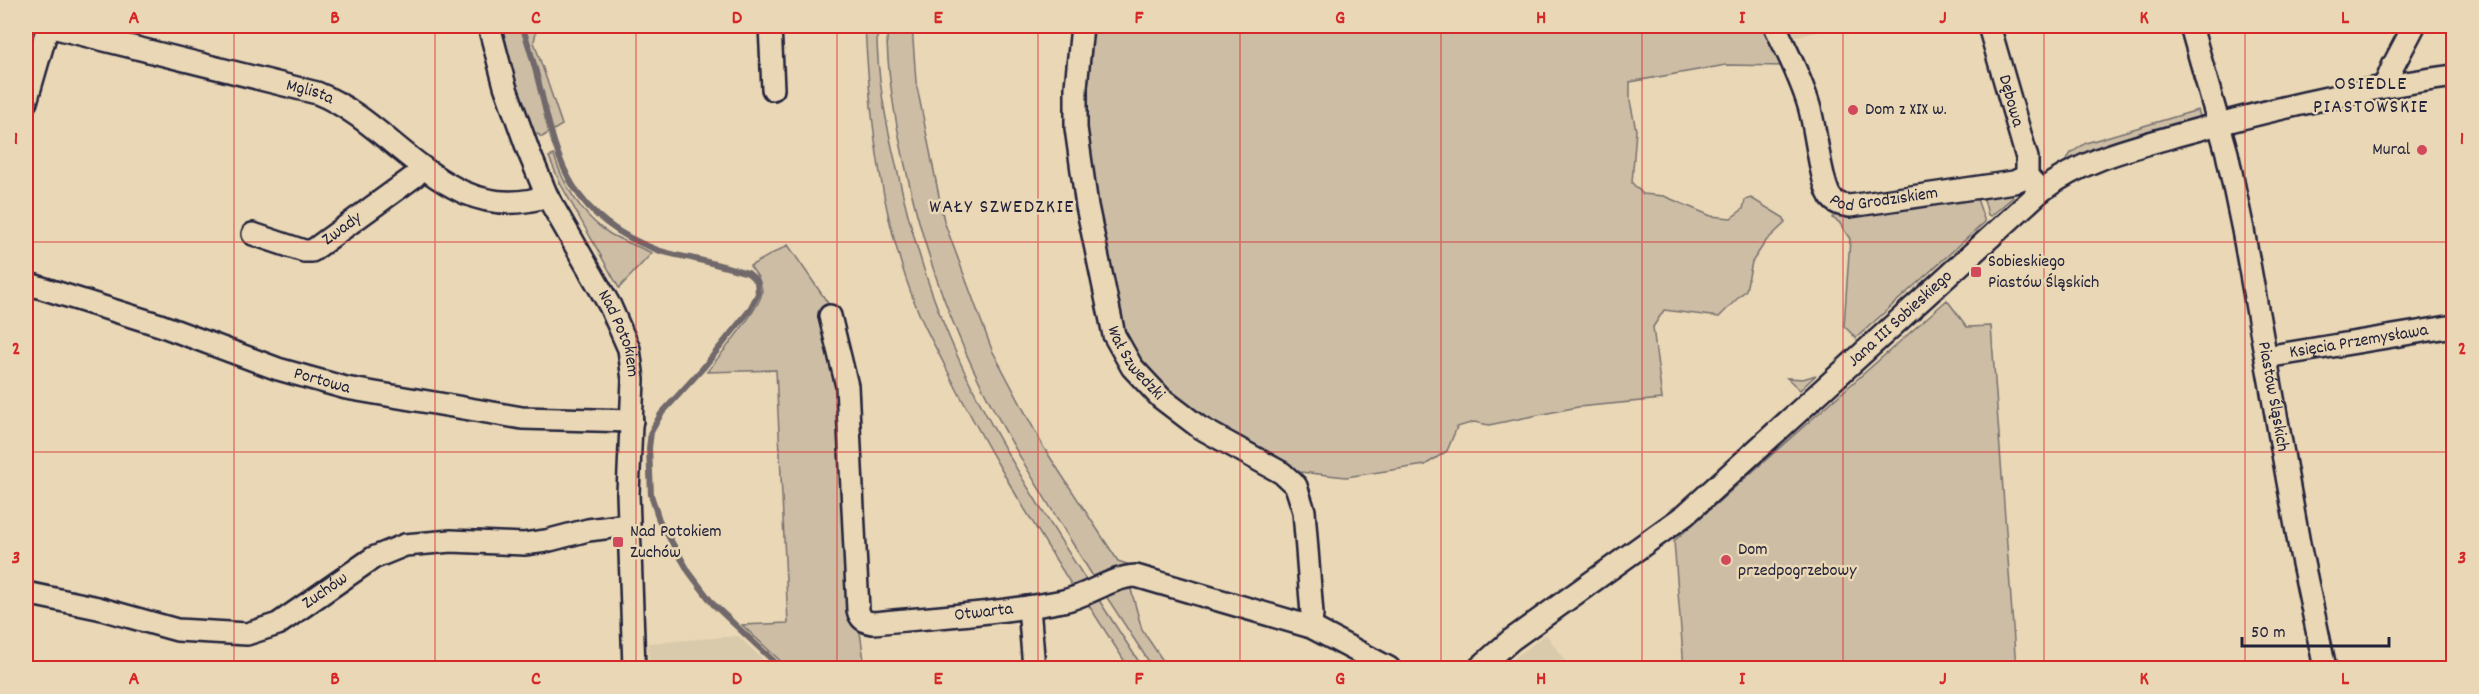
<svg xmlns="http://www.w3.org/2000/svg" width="2479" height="694" font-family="Dekko,sans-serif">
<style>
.built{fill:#dacaac}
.green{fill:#ccbda4;stroke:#777070;stroke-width:1.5}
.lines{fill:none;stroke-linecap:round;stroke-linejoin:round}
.stream{stroke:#6f686a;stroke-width:6}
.minor-casing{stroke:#22223b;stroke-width:26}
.minor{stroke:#e9d7b5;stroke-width:21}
.grid{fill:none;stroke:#d62828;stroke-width:1.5;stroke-opacity:0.55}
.poi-dot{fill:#d1495b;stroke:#e9d7b5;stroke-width:2}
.labels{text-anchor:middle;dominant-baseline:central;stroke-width:5;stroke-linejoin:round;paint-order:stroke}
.street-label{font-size:18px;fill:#22223b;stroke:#e9d7b5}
.poi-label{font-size:18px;fill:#22223b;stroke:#e9d7b5;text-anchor:start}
.neighbourhood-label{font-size:20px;letter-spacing:1.5px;fill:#22223b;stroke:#e9d7b5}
.neatline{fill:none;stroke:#d62828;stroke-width:2}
.grid-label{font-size:20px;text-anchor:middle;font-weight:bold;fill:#d62828}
</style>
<rect width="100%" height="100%" fill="#e9d7b5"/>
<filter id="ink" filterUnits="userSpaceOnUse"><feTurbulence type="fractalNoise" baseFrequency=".0167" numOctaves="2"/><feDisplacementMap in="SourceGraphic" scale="12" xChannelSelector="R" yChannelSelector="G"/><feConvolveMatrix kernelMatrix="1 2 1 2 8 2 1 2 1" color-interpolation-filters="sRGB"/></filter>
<g filter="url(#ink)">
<!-- built -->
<path class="built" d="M1787,26H1840L1793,38Z
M1546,634L1570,668H1505L1516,657Z
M738,636L772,668H649L648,643Z"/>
<!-- green -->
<path class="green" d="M502,26H537L534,42L562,125L542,137L534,132L515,79Z
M865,26H877C876,73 886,123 897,169C908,219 922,269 941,317C978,413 1035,500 1090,586L1076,592C1029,517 983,443 944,364C935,346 925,329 918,311C881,221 870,121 865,26Z
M887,26H912L916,82L944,221L992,350L1044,448L1118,561L1139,568L1097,583C1044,496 985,408 949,312C930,264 916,215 905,165C895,120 886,71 887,26Z
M1087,26H1770L1788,66L1726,65L1630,82V101L1636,130L1632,183L1643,194L1664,196L1711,216L1731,218L1743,209L1745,200L1751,198L1784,218L1785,223L1766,241L1752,262L1746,290L1719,317L1664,310L1653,327L1662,399L1578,407L1489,425L1474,422L1457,427L1447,451L1425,465L1346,477L1300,472L1257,454L1187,414L1124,345L1107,288L1080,87Z
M2198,110L2200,116L2194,120L2093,148L2063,165L2071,153L2086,143Z
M554,155C563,185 583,217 610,234C623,241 639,247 652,253L619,288L560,183L549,157Z
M2010,192L2013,197L1991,216L1988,215L1984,199L1986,196Z
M1975,193L1985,222L1856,338L1844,326L1850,239L1839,222L1832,218L1837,214Z
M788,245L832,309L843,387L853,626L860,632L865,668H788L742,625L788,623L776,370L707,372C718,357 762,307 762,291C761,280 756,274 750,266Z
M1947,300L1967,327L1991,326L2016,668H1684L1674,541Z
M1816,375L1800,390L1787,378L1803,379Z
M1129,582L1142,630L1168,668H1153L1102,590Z
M1095,594L1143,668H1129L1084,598Z"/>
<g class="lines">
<!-- stream -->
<path class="stream" d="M522,26C557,120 542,207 655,249C667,254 682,256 695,259C713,263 730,268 748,273L757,281L758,294L749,311L703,368L661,414L651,432L649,448L651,495L659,520L689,572L713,604L781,668"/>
<!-- minor casing -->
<g class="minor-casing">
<g id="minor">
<path id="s1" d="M48,26L317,93C397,125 448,229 547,196"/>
<path id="s2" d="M489,26L505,86L528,150L547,196L610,306L629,349L633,380L628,493L634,668"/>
<path d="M770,26L773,89"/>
<path id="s3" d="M1082,26L1076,87V128L1087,206L1114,335L1132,367L1161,398L1199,427L1282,473L1296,486L1304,511L1312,614L1311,627"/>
<path id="s4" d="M1775,26C1787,52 1801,78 1809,106C1816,129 1820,179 1830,196C1835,204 1842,205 1850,206L2014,182L2027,176L2041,191"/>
<path id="s5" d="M1989,26L2027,158V176"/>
<path id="s6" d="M2191,26L2227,153L2243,230L2300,549L2325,668"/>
<path d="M2385,85L2393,66L2414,26"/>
<path d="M26,102L48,26"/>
<path id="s7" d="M253,234L304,251H312L415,176L421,168"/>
<path id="s8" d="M26,283L160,325L278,369L346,388L522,418L632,421"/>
<path id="s9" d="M830,316L847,386L858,610C860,619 864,622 873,623C936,617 1001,613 1063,601C1089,596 1110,577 1136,576L1311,627L1389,668"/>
<path id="s10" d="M2266,357L2454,326"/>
<path id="s11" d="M26,593L98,608L177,630L247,634L278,624L373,558L405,545L451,541L524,544L546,541L588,530L628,525"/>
<path d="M1029,607L1034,668"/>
<path id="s12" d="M1479,668L1511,640L1685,515L2041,191C2085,158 2136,147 2189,132C2276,108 2364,88 2454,76"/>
</g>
</g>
<!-- minor -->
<use href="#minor" class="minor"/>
</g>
</g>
<!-- grid -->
<path class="grid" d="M234,26V668M435,26V668M636,26V668M837,26V668M1038,26V668M1240,26V668M1441,26V668M1642,26V668M1843,26V668M2044,26V668M2245,26V668M26,242H2454M26,452H2454"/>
<!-- markers -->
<g class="poi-dot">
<circle cx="1853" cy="110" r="6"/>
<circle cx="2422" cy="150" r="6"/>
<rect x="1970" y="266" width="12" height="12" rx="3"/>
<rect x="612" y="536" width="12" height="12" rx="3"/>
<circle cx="1726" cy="560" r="6"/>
</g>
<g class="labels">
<!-- street labels -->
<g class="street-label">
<text stroke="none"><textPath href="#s1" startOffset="270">Mglista</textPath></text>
<text stroke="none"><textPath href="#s5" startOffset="78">Dębowa</textPath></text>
<text stroke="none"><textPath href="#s4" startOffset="237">Pod Grodziskiem</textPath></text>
<text stroke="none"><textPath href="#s7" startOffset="99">Zwady</textPath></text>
<text stroke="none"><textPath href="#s12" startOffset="548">Jana III Sobieskiego</textPath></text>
<text stroke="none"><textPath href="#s2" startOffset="336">Nad Potokiem</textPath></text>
<text stroke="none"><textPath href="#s10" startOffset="94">Księcia Przemysława</textPath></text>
<text stroke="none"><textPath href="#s3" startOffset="348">Wał Szwedzki</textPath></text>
<text stroke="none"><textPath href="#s8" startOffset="312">Portowa</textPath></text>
<text stroke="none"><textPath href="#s6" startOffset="380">Piastów Śląskich</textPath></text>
<text stroke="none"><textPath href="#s11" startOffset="316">Zuchów</textPath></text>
<text stroke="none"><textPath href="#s9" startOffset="429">Otwarta</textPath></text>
</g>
<!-- poi labels -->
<g class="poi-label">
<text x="1865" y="110">Dom z XIX w.</text>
<text x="2410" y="150" text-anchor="end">Mural</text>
<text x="1988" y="262">Sobieskiego<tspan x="1988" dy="21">Piastów Śląskich</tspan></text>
<text x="630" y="532">Nad Potokiem<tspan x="630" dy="21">Zuchów</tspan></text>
<text x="1738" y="550">Dom<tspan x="1738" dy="21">przedpogrzebowy</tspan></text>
</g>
<!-- neighbourhood labels -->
<g class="neighbourhood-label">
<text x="2371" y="85">OSIEDLE<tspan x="2371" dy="23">PIASTOWSKIE</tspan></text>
<text x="1002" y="208">WAŁY SZWEDZKIE</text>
</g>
</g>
<!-- margin -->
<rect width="2479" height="694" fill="none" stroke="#e9d7b5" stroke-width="66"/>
<!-- scale -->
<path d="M2242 637v9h147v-9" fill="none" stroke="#22223b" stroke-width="3"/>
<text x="2251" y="637" font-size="18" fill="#22223b" stroke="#e9d7b5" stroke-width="4.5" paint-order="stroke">50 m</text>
<rect x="33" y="33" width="2413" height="628" class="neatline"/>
<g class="grid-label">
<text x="134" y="23">A</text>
<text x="335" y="23">B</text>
<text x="536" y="23">C</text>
<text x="737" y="23">D</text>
<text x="938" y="23">E</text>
<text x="1139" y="23">F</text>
<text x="1340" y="23">G</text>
<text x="1541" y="23">H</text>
<text x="1742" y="23">I</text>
<text x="1943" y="23">J</text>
<text x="2144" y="23">K</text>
<text x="2345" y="23">L</text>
<text x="16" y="144">1</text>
<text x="2462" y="144">1</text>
<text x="16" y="354">2</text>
<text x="2462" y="354">2</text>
<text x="16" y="563">3</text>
<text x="2462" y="563">3</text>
<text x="134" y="684">A</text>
<text x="335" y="684">B</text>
<text x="536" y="684">C</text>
<text x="737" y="684">D</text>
<text x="938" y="684">E</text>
<text x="1139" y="684">F</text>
<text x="1340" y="684">G</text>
<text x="1541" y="684">H</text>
<text x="1742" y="684">I</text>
<text x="1943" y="684">J</text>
<text x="2144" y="684">K</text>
<text x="2345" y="684">L</text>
</g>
</svg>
